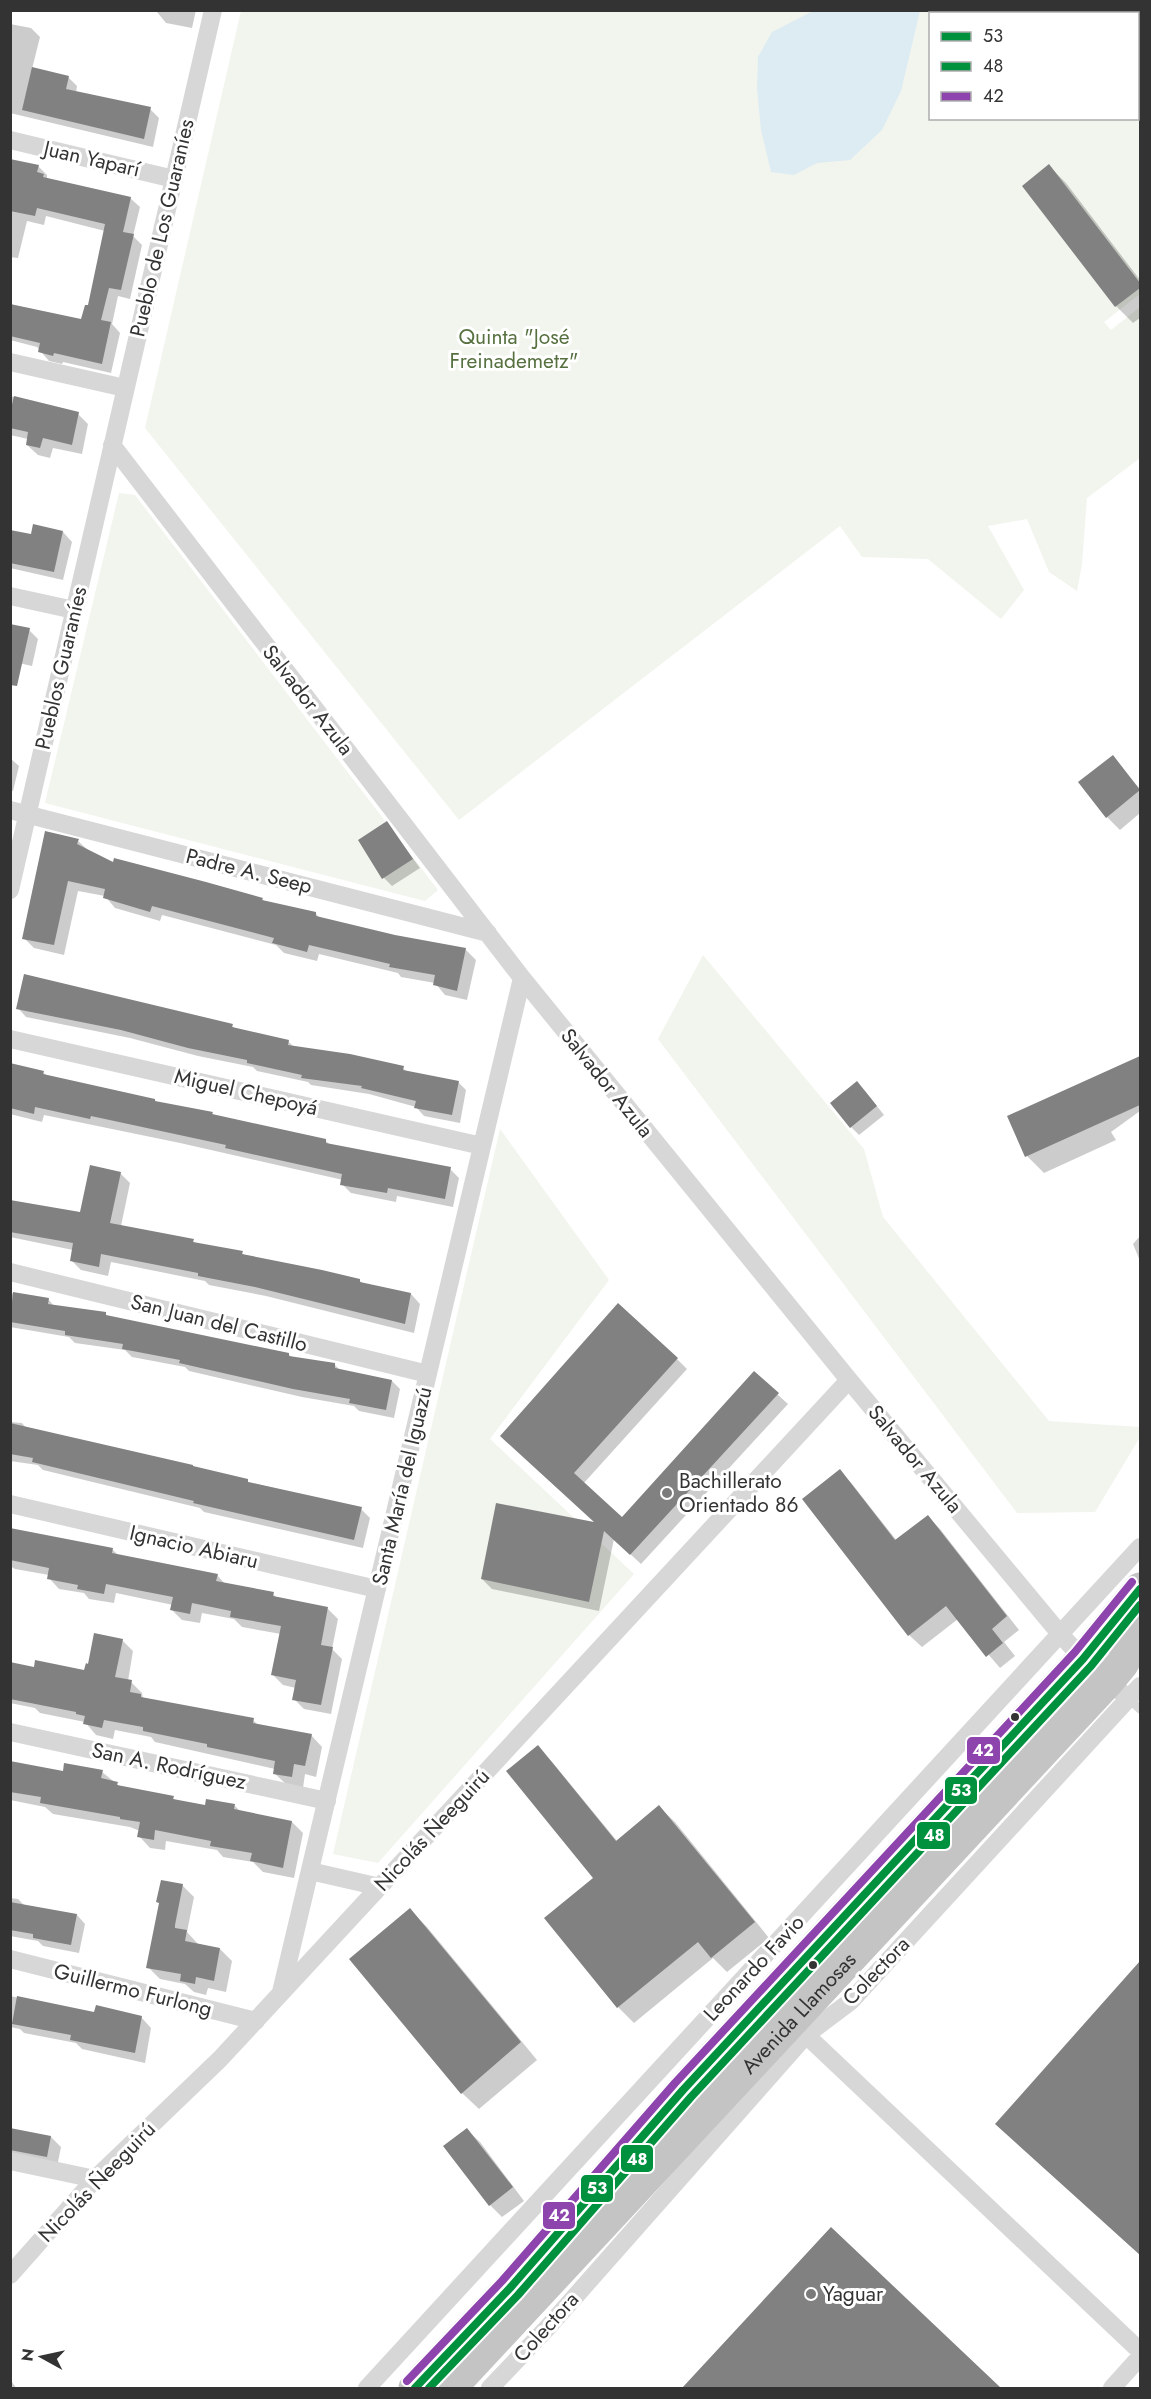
<svg xmlns="http://www.w3.org/2000/svg" width="1151" height="2399" font-family="Jost,sans-serif">
<style>
.green{fill:#f1f5ed;fill-rule:evenodd}
.water{fill:#ddebf3}
.shadow{fill:#0003}
.building{fill:#818181}
.lines{fill:none;stroke-linecap:round;stroke-linejoin:round}
.lane{stroke:#d7d7d7;stroke-width:9}
.street{stroke:#d7d7d7;stroke-width:18}
.highway{stroke:#c4c4c4;stroke-width:33}
.bus-1-casing{stroke:#fff;stroke-width:12}
.bus-2-casing{stroke:#fff;stroke-width:12}
.bus-3-casing{stroke:#fff;stroke-width:12}
.bus-1{stroke:#00913f;stroke-width:8}
.bus-2{stroke:#00913f;stroke-width:8}
.bus-3{stroke:#8e44ad;stroke-width:8}
.poi-dot{fill:#7a7a7a;stroke:#fff;stroke-width:2}
.bus-dot{fill:#333;stroke:#fff;stroke-width:2}
.labels{text-anchor:middle;dominant-baseline:central;stroke-width:6;stroke-linejoin:round;paint-order:stroke}
.street-label{font-size:21px;fill:#333;stroke:#fff}
.park-label{font-size:21px;fill:#56703f;stroke:#fff}
.poi-label{font-size:21px;fill:#333;stroke:#fff;text-anchor:start}
.line-badge{stroke:#fff;stroke-width:2}
.badge-label{font-size:16px;text-anchor:middle;font-weight:bold;fill:#fff}
</style>
<rect width="100%" height="100%" fill="#fff"/>
<!-- green -->
<path class="green" d="M241,11H1140V294L1104,322L1111,330L1140,307V458L1087,498L1082,564L1077,591L1049,572L1027,519L988,526L1024,590L1001,619L928,559L862,557L840,526L459,820L145,428ZM930,14H1138V118H930Z
M119,493L135,495L438,890L425,901L45,803Z
M703,955L864,1149L883,1217L1049,1421L1140,1427V1437L1095,1512L1017,1513L658,1039Z
M500,1129L609,1280L490,1439L634,1574L378,1863L333,1854Z"/>
<!-- water -->
<path class="water" d="M815,10L920,11L901,91L882,130L850,160L817,163L794,175L771,172L761,130L757,89L758,57L772,32Z"/>
<!-- shadow -->
<path class="shadow" d="M152,10H196L192,28L166,23L157,12Z
M10,24L31,28L40,37L32,69L68,77L77,86L76,93L150,109L159,118L153,147L10,113Z
M10,160L38,166L47,175V179L130,198L140,207L133,236L142,245L130,299L118,296L112,324L120,333L111,373L63,362L62,364L49,361L37,347L10,340V304L82,321L89,307L105,231L46,216L44,225L27,221L18,258L10,257Z
M1049,166L1066,183L1140,280V318L1133,323L1116,306L1024,186Z
M10,396L78,414L88,424L82,454L53,448L50,458L38,455L27,445L28,439L10,435Z
M10,532L32,536L63,532L72,542L63,580L10,568Z
M29,630L38,639L32,666L10,661Z
M1113,757L1140,789V813L1120,830L1107,817Z
M10,758L19,766L13,791L10,790Z
M387,823L420,868L392,886L384,878Z
M78,841L89,851L114,864L262,899L265,902L316,914L321,919L395,936L465,949L476,960L467,1000L445,995L435,983L401,977L398,973L319,954L317,961L284,953L276,945L162,915L160,921L115,908L105,896L78,891L64,955L34,948L24,938Z
M18,1008L232,1026L236,1029L288,1041L294,1047L403,1068L407,1072L458,1082L466,1090L460,1123L424,1116L416,1107L369,1094L311,1085L308,1082L257,1071L253,1067L198,1056L130,1038L26,1017Z
M1140,1058V1111L1111,1132L1116,1140L1044,1173L1027,1156L1009,1116Z
M10,1064L43,1072L47,1076L155,1100L157,1103L212,1113L215,1116L326,1141L330,1145L450,1169L459,1178L453,1207L397,1196L396,1202L351,1193L342,1184L343,1180L180,1143L44,1115L42,1122L10,1114Z
M865,1091L884,1115L859,1135L851,1127Z
M120,1173L130,1183L121,1226L193,1241L196,1244L242,1253L245,1256L360,1281L363,1284L411,1294L420,1304L414,1333L266,1296L209,1285L205,1281L111,1262L108,1276L81,1270L71,1260L73,1250L10,1237V1199L15,1203L81,1214Z
M1140,1236V1261L1133,1244Z
M10,1293L48,1299L55,1307L105,1314L109,1318L289,1355L292,1357L335,1365L341,1371L392,1381L400,1389L394,1418L359,1411L354,1406L302,1397L189,1371L185,1367L132,1357L125,1350L75,1343L69,1337L10,1327Z
M677,1359L687,1369L583,1484L622,1519L754,1373L788,1404L641,1564L614,1539L599,1611L492,1589L482,1579L598,1524L512,1446Z
M10,1422L22,1423L27,1429L361,1509L370,1518L363,1548L204,1512L200,1508L43,1470L38,1465L10,1461Z
M840,1471L852,1484L897,1541L928,1517L940,1529L1019,1630L1004,1642L1015,1656L1000,1668L958,1619L922,1647L909,1635Z
M10,1530L112,1549L119,1556L217,1575L226,1585L273,1594L278,1599L328,1609L338,1619L332,1649L342,1659L331,1714L304,1709L294,1699L296,1688L283,1685L273,1675L281,1634L242,1627L234,1619L202,1613L200,1623L182,1620L172,1610L173,1605L116,1593L114,1603L89,1599L84,1593L59,1589L49,1578V1575L15,1569L10,1566Z
M122,1640L133,1651L128,1681L131,1682L142,1693L143,1699L253,1720L258,1725L311,1735L322,1747L316,1777L305,1774L303,1788L286,1784L274,1773L275,1769L155,1742L151,1737L115,1730L113,1739L96,1735L85,1722L40,1713L35,1708L10,1703V1664L35,1668L86,1671Z
M538,1747L553,1763L617,1841L659,1807L675,1822L769,1938L727,1972L713,1958L634,2023L618,2007L546,1918L595,1878Z
M10,1762L64,1773L102,1772L122,1788L173,1798L176,1801L206,1807L234,1805L241,1812L292,1822L303,1833L294,1878L263,1872L253,1862L223,1857L217,1850L166,1841L165,1850L150,1848L139,1836L140,1831L130,1827L53,1814L45,1807L10,1800Z
M182,1885L194,1897L187,1932L198,1944L220,1949L232,1961L226,1992L208,1988L206,1995L194,1992L185,1984L160,1979L148,1967Z
M10,1898L18,1899L25,1906L77,1915L85,1924L79,1953L43,1946L38,1941L10,1936Z
M410,1910L427,1927L537,2060L479,2109L462,2093Z
M1140,1963V2255L997,2124Z
M10,1996L95,2014L141,2017L151,2028L145,2063L82,2049L76,2043L24,2033L20,2029L10,2027Z
M10,2129L51,2137L61,2147L57,2167L10,2160Z
M467,2130L480,2142L524,2201L502,2217L490,2205Z
M831,2229L999,2388H684Z
M10,2379L16,2388H10Z"/>
<!-- building -->
<path class="building" d="M32,67L69,76L66,89L151,107L144,139L22,110Z
M10,159L39,165L37,172L44,174L43,177L131,197L123,232L134,234L121,290L109,288L101,320L111,322L102,364L54,353L53,356L38,352L40,343L10,336V304L81,319L85,305H88L105,224L37,208L35,216L10,211Z
M1049,164L1140,283V288L1115,307L1022,186Z
M14,396L79,412L72,445L43,438L40,448L26,445L28,432L10,428V413Z
M33,524L63,531L54,572L10,563V530L31,534Z
M10,624L30,628L17,686L10,685Z
M1113,755L1140,790L1106,818L1078,782Z
M387,821L413,859L382,879L358,840Z
M45,831L79,839L77,844L113,862L114,858L206,882L263,898L262,900L316,912V916L395,935L466,948L457,991L433,985L435,975L389,967L390,964L309,945L307,952L272,943L274,938L152,906L150,912L103,898L105,889L68,881L54,945L22,939Z
M24,974L233,1024L232,1027L289,1040L288,1045L350,1054L404,1066L403,1070L459,1081L452,1115L414,1108L416,1101L361,1088L362,1086L301,1078L302,1075L247,1063V1060L188,1048L121,1030L16,1009Z
M1140,1056V1105L1025,1157L1007,1116Z
M10,1063L44,1071L43,1074L155,1099V1101L213,1112L212,1114L326,1139V1143L451,1167L445,1199L388,1188L387,1193L340,1185L342,1174L225,1148L226,1145L91,1116L90,1119L35,1107L34,1114L10,1108Z
M857,1081L877,1106L850,1128L830,1103Z
M90,1165L121,1172L110,1223L194,1239L193,1242L243,1251L242,1254L322,1270L360,1279V1282L411,1293L405,1324L255,1287L198,1276V1273L101,1254L99,1267L70,1261L73,1243L10,1232V1200L80,1212Z
M13,1292L49,1298L48,1304L106,1312V1315L289,1353V1356L335,1363V1368L392,1380L386,1410L349,1403L350,1399L293,1389L179,1363L180,1360L122,1349L123,1344L65,1335V1331L10,1322Z
M618,1303L678,1358L574,1473L622,1517L754,1371L779,1393L630,1555L604,1531L589,1602L481,1579L496,1503L594,1522L500,1436Z
M10,1423L193,1465V1466L248,1479V1482L362,1507L354,1540L193,1503L194,1501L32,1462L33,1458L10,1454Z
M840,1469L895,1540L928,1515L1007,1616L992,1629L1003,1643L986,1657L946,1606L908,1636L802,1499Z
M10,1528L113,1548L112,1553L218,1574L216,1581L274,1592L273,1596L328,1607L321,1645L333,1647L321,1705L292,1700L296,1680L271,1675L281,1626L230,1617L231,1611L192,1603L190,1614L170,1610L173,1597L106,1584L104,1594L77,1589L78,1585L47,1579L49,1568L10,1560Z
M94,1633L123,1639L115,1677L132,1680L130,1692L141,1694V1697L254,1718L253,1723L312,1734L305,1766L294,1764L292,1777L273,1774L275,1761L207,1747V1744L143,1731V1727L104,1720L102,1728L83,1724L85,1716L76,1714V1712L10,1699V1662L34,1667L35,1660L84,1670L86,1663L88,1664Z
M538,1745L616,1841L659,1805L755,1922L711,1958L698,1942L617,2008L544,1918L593,1878L506,1771Z
M10,1761L63,1771L64,1763L103,1770L101,1778L118,1782L117,1785L174,1796L173,1799L205,1805L206,1799L235,1804L234,1809L292,1821L283,1868L250,1861L252,1853L210,1846L211,1841L155,1830L154,1840L137,1837L140,1822L120,1819V1817L40,1803L41,1797L10,1792Z
M161,1880L183,1884L175,1925V1928L187,1930L185,1941L220,1948L214,1981L196,1977L195,1984L180,1981L181,1974L146,1968L159,1903L156,1902Z
M10,1902L77,1914L71,1945L33,1938V1934L10,1930Z
M410,1908L521,2042L461,2094L349,1959Z
M1140,1961V2255L995,2124Z
M17,1996L94,2012L96,2005L142,2016L135,2053L70,2040L71,2035L12,2024Z
M10,2128L51,2136L47,2157L10,2150Z
M467,2128L513,2187L489,2206L443,2146Z
M831,2227L1001,2388H682Z"/>
<g class="lines">
<!-- lane -->
<path class="lane" d="M1129,1699L1140,1709"/>
<!-- street -->
<path class="street" d="M10,140L174,179
M10,362L125,388
M112,445L522,978L849,1380L1061,1635L1083,1659L1129,1699
M10,596L74,610
M10,810L488,933
M10,890L213,10
M10,1039L482,1146
M10,1272L428,1374
M10,1504L377,1589
M10,1732L327,1801
M310,1871L380,1887
M10,1959L256,2021
M281,1992L522,978
M806,2035L1140,2351
M10,2161L95,2179
M10,2275L95,2179L220,2059L849,1380
M367,2388L1140,1547
M490,2388L549,2326L806,2035L851,2001L1140,1686
M1112,2388L1140,2357"/>
<!-- highway -->
<g class="highway">
<path d="M415,2388L510,2288L683,2090L1083,1659L1140,1589"/>
<path id="s1" d="M450,2388L1108,1681L1122,1664L1140,1633"/>
</g>
<!-- bus-1 casing -->
<g class="bus-1-casing">
<path id="bus-1" d="M415,2388L510,2288L683,2090L1083,1659L1140,1589"/>
</g>
<!-- bus-2 casing -->
<g class="bus-2-casing">
<path id="bus-2" d="M429,2388L518,2295L691,2097L1091,1666L1140,1605"/>
</g>
<!-- bus-3 casing -->
<g class="bus-3-casing">
<path id="bus-3" d="M407,2381L502,2281L675,2083L1075,1652L1132,1582"/>
</g>
<!-- bus-1 -->
<use href="#bus-1" class="bus-1"/>
<!-- bus-2 -->
<use href="#bus-2" class="bus-2"/>
<!-- bus-3 -->
<use href="#bus-3" class="bus-3"/>
</g>
<!-- markers -->
<g class="poi-dot">
<circle cx="667" cy="1493" r="6"/>
<circle cx="811" cy="2294" r="6"/>
</g>
<g class="bus-dot">
<circle cx="1015" cy="1717" r="5"/>
<circle cx="813" cy="1965" r="5"/>
</g>
<g class="labels">
<!-- street labels -->
<g class="street-label">
<text transform="translate(92 159) rotate(13)">Juan Yaparí</text>
<text transform="translate(162 228) rotate(-77)">Pueblo de Los Guaraníes</text>
<text transform="translate(61 668) rotate(-77)">Pueblos Guaraníes</text>
<text transform="translate(308 700) rotate(52)">Salvador Azula</text>
<text transform="translate(249 871) rotate(14)">Padre A. Seep</text>
<text transform="translate(607 1083) rotate(51)">Salvador Azula</text>
<text transform="translate(246 1092) rotate(13)">Miguel Chepoyá</text>
<text transform="translate(219 1323) rotate(14)">San Juan del Castillo</text>
<text transform="translate(915 1459) rotate(50)">Salvador Azula</text>
<text transform="translate(402 1486) rotate(-77)">Santa María del Iguazú</text>
<text transform="translate(194 1547) rotate(13)">Ignacio Abiaru</text>
<text transform="translate(169 1766) rotate(12)">San A. Rodríguez</text>
<text transform="translate(432 1830) rotate(-47)">Nicolás Ñeeguirú</text>
<text transform="translate(754 1968) rotate(-47)">Leonardo Favio</text>
<text transform="translate(876 1971) rotate(-46)">Colectora</text>
<text transform="translate(133 1990) rotate(14)">Guillermo Furlong</text>
<text stroke="none"><textPath href="#s1" startOffset="512">Avenida Llamosas</textPath></text>
<text transform="translate(97 2182) rotate(-46)">Nicolás Ñeeguirú</text>
<text transform="translate(546 2327) rotate(-48)">Colectora</text>
</g>
<!-- park labels -->
<g class="park-label">
<text x="514" y="337">Quinta "José<tspan x="514" dy="24">Freinademetz"</tspan></text>
</g>
<!-- poi labels -->
<g class="poi-label">
<text x="679" y="1481">Bachillerato<tspan x="679" dy="24">Orientado 86</tspan></text>
<text x="823" y="2294">Yaguar</text>
</g>
</g>
<g class="line-badge">
<rect x="966" y="1736" width="35" height="29" rx="6" fill="#8e44ad"/>
<rect x="944" y="1776" width="34" height="29" rx="6" fill="#00913f"/>
<rect x="916" y="1821" width="35" height="29" rx="6" fill="#00913f"/>
<rect x="620" y="2144" width="34" height="29" rx="6" fill="#00913f"/>
<rect x="580" y="2174" width="34" height="29" rx="6" fill="#00913f"/>
<rect x="542" y="2201" width="34" height="29" rx="6" fill="#8e44ad"/>
</g>
<g class="badge-label">
<text x="983" y="1756">42</text>
<text x="961" y="1796">53</text>
<text x="934" y="1841">48</text>
<text x="637" y="2165">48</text>
<text x="597" y="2194">53</text>
<text x="559" y="2221">42</text>
</g>
<!-- border -->
<rect width="1151" height="2399" fill="none" stroke="#333333" stroke-width="24"/>
<!-- legend -->
<rect x="929" y="12" width="210" height="108" fill="#ffffff" stroke="#adadad" stroke-width="1.5"/>
<rect x="941" y="32" width="30" height="9" fill="#00913f" stroke="#adadad" stroke-width="1.5"/>
<text x="983" y="42" font-size="18" fill="#333333">53</text>
<rect x="941" y="62" width="30" height="9" fill="#00913f" stroke="#adadad" stroke-width="1.5"/>
<text x="983" y="72" font-size="18" fill="#333333">48</text>
<rect x="941" y="92" width="30" height="9" fill="#8e44ad" stroke="#adadad" stroke-width="1.5"/>
<text x="983" y="102" font-size="18" fill="#333333">42</text>
<!-- north arrow -->
<g transform="translate(42 2357) rotate(278)" stroke="#ffffff" stroke-width="4.5" paint-order="stroke">
<path d="M0-4.5L10 22L0 15L-10 22Z" fill="#333333"/>
<text y="-9" font-size="16" font-weight="bold" text-anchor="middle" fill="#333333">N</text>
</g>
</svg>
